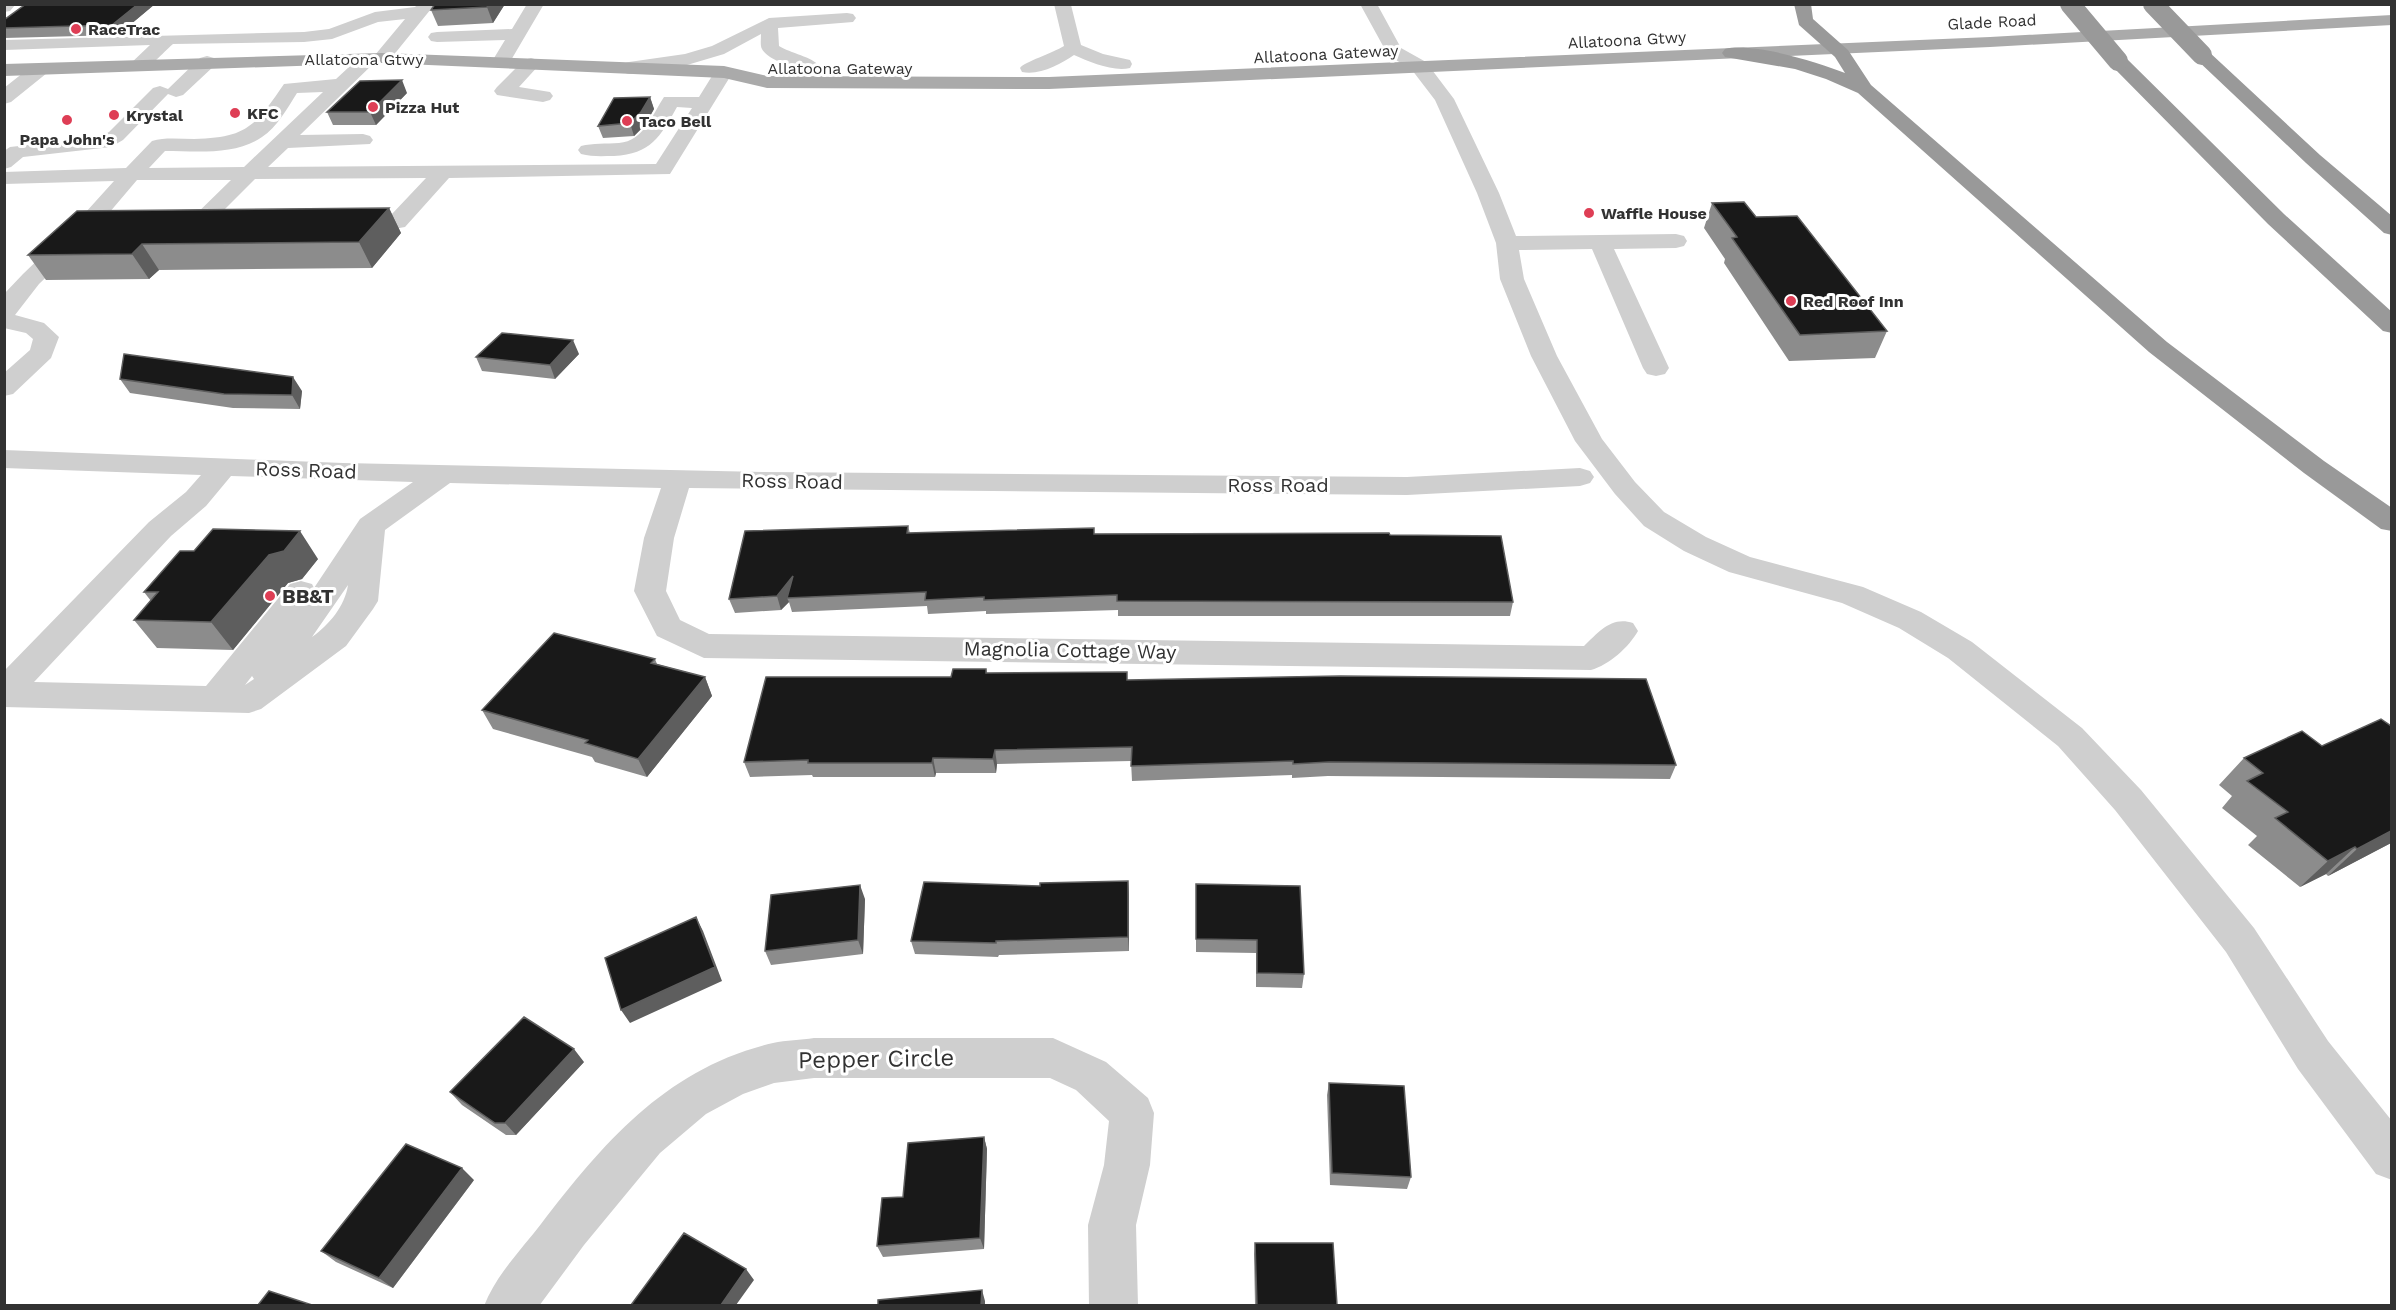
<svg xmlns="http://www.w3.org/2000/svg" width="2396" height="1310" font-family="'Work Sans',sans-serif">
<style>
.lines{fill:none;stroke-linecap:round;stroke-linejoin:round}
.minor{fill:#cfcfcf;fill-rule:evenodd}
.major{fill:#aaa;fill-rule:evenodd}
.highway{fill:#999;fill-rule:evenodd}
.highway-bridge{stroke:#999;stroke-width:20}
.wall{fill:#8c8c8c}
.shaded-wall{fill:#5e5e5e}
.building{fill:#191919;stroke:#5e5e5e;stroke-width:1.5}
.poi-dot{fill:#de3e55;stroke:#fff;stroke-width:2}
.labels{text-anchor:middle;dominant-baseline:central;stroke-width:6;stroke-linejoin:round;paint-order:stroke}
.far-street-label{font-size:16px;fill:#323232;stroke:#fff}
.far-poi-label{font-size:16px;font-weight:bold;fill:#323232;stroke:#fff;text-anchor:start}
.street-label{font-size:20px;fill:#323232;stroke:#fff}
.poi-label{font-size:20px;font-weight:bold;fill:#323232;stroke:#fff;text-anchor:start}
.near-street-label{font-size:24px;fill:#323232;stroke:#fff}
</style>
<rect width="100%" height="100%" fill="#fff"/>
<g class="lines">
<!-- minor -->
<path class="minor" d="M4,4H16L10,11L4,12Z
M418,4H435L388,62H375L300,135L363,134L370,136L373,140L370,144L288,148L268,167L656,164L692,108L677,107C660,137 651,154 614,156C603,156 592,157 581,154L578,150L581,146C593,143 606,144 619,143C644,141 652,115 664,97H699L717,68H731L733,72L670,174L449,178L405,227C387,231 361,231 343,227L340,222L343,217L391,215L426,178L255,179L205,229L197,231L189,229L186,224L231,180H137L92,233L39,284L15,315L44,323L59,337L51,358L13,394L4,396V373L30,350L33,339L26,333L4,328V294L23,274L76,223L114,181L4,184V172L126,168L152,141C165,137 180,139 194,139C247,138 255,126 284,84L336,79L362,55H375L405,19L378,22L332,39L304,42L173,44C161,54 148,73 131,69L129,65L150,45L4,50V40L304,32L329,29L375,12L415,7ZM323,92L244,167L149,168L165,151C195,151 235,156 262,137C277,127 287,109 297,93Z
M527,4H544L507,67H493L491,63L505,40L437,42L431,41L428,37L431,33L437,32L512,29Z
M1054,4L1071,5L1081,45L1103,54L1130,60L1132,64L1130,68C1113,72 1090,62 1074,55C1061,64 1039,76 1022,72L1020,68C1024,62 1053,53 1064,46Z
M1360,4H1377L1401,48L1426,62L1454,99L1499,193L1516,236L1676,234L1684,236L1687,241L1684,246L1676,248L1614,249L1669,368L1665,374L1656,376L1647,374L1643,368L1592,249L1519,250L1524,279L1557,356L1602,439L1635,482L1664,512L1706,537L1750,557L1863,587L1921,612L1972,642L2082,728L2141,790L2254,928L2328,1041L2392,1121V1180L2376,1174L2298,1069L2226,952L2115,810L2058,746L1948,658L1899,628L1842,603L1729,572L1684,551L1644,526L1615,494L1575,441L1531,356L1500,279L1496,243L1477,193L1435,100L1412,70L1388,55Z
M847,13L853,14L856,18L853,22L778,28L779,46C790,53 813,57 819,66L817,70C805,73 768,61 762,49C760,46 761,39 761,34L724,54L687,65L629,74L622,72L620,68L622,64L629,62L685,54L712,46L769,18Z
M207,56L214,58L216,62L214,66L183,95L176,97L168,94L123,140L111,147L23,157L11,167L4,169V151L10,147L99,137L109,132L153,88L160,86L168,89L200,58Z
M531,58L538,60L540,64L519,87L550,92L553,96L550,100L543,102L497,95L494,91L497,87L524,60Z
M40,63L47,65L49,69L47,73L11,102L4,104V88L33,65Z
M4,450L343,463L763,472L1407,477L1580,468L1590,471L1594,477L1590,483L1580,486L1407,495L689,488L674,538L666,591L680,620L709,634L1584,646C1599,632 1611,616 1633,623L1638,631C1629,647 1609,665 1591,670L704,658L657,636L634,591L644,538L661,488L450,483L385,530L378,601L373,609L346,646L261,709L249,713L4,707V671L149,522L186,492L201,475L4,468ZM231,476L413,482L360,519L314,588L312,584L301,581L290,584L206,686L34,682L171,536L206,506ZM348,585C345,606 329,625 312,637ZM252,676L254,679L245,685Z
M814,1038H1053L1106,1062L1148,1098L1154,1113L1150,1165L1136,1225L1138,1306H1089L1088,1225L1104,1165L1109,1121L1076,1090L1050,1078H814L774,1083L743,1094L706,1114L660,1153L584,1245L539,1306H484C496,1275 521,1250 541,1224C605,1141 667,1068 773,1043C786,1040 801,1040 814,1038Z"/>
<!-- major -->
<path class="major" d="M2392,15V25L1990,47L1049,89L767,88L724,78L382,63L4,76V64L382,53L724,66L767,76L1049,77L1990,37Z"/>
<!-- highway -->
<path class="highway" d="M1794,4H1811L1813,19L1848,50L1871,85L2167,342L2324,461L2392,508V531L2381,529L2304,473L2149,352L1858,93L1826,79L1795,69L1725,57L1722,53L1725,49C1752,42 1818,62 1845,73L1835,57L1799,25Z
M2202,50L2208,51L2320,155L2392,216V235L2384,233L2306,163L2196,59L2193,55L2196,51Z
M2118,55L2125,57L2284,214L2392,312V333L2383,331L2268,224L2111,65L2109,61L2111,57Z"/>
<!-- highway-bridge -->
<path class="highway-bridge" d="M2070,4L2118,61
M2153,4L2202,55"/>
</g>
<!-- wall -->
<path class="wall" d="M155,4L118,35L4,38V20Z
M435,4H505L493,23L438,26L431,10Z
M407,93L376,125H333L327,112Z
M650,97L654,109L645,125L634,136L603,138L598,126Z
M1712,203L1756,217L1887,331L1875,358L1789,361L1724,263L1725,259L1704,228Z
M389,208L401,233L372,268L159,270L149,279L46,280L28,255Z
M579,354L555,379L482,371L476,357Z
M120,379L302,391L300,409L233,408L130,393Z
M908,526L910,533L1390,535L1513,602L1510,616H1118V610L986,614V611L928,614L927,606L792,612L789,602L781,610L735,613L729,599Z
M194,551L318,559L302,579L288,583L233,650L157,648L134,620L151,601L144,592Z
M655,659L657,664L705,677L712,696L647,777L595,762L592,757L493,729L482,710Z
M986,669L987,673L1128,680L1676,765L1670,779L1328,776L1292,778V775L1132,781L1131,761L997,764L996,773H936L935,777H813L812,775L750,777L744,762L951,677Z
M2244,758L2391,843L2328,876L2326,874L2300,887L2248,845L2257,836L2222,808L2232,796L2219,785Z
M1128,881L1129,895V951L999,955L998,957L915,954L911,941L1040,886Z
M1196,884L1304,974L1302,988L1256,987V953L1196,952Z
M865,899L863,954L771,965L765,951Z
M584,1062L516,1135H506L462,1105L450,1092Z
M1329,1083L1411,1177L1407,1189L1330,1185L1327,1095Z
M984,1137L987,1149L984,1249L883,1257L877,1246L903,1197Z
M474,1180L393,1288L336,1262L321,1251Z
M1255,1243L1337,1305H1255L1254,1254Z"/>
<!-- shaded-wall -->
<path class="shaded-wall" d="M138,4H155L118,35L112,25Z
M489,4H505L493,23L487,7Z
M402,80L407,93L376,125L370,112Z
M650,97L654,109L645,125L634,136L630,123Z
M389,208L401,233L372,268L359,242Z
M142,244L159,270L149,279L132,254Z
M573,340L579,354L555,379L550,365Z
M293,377L302,391L300,409L292,395Z
M300,531L318,559L302,579L288,583L233,650L211,622L269,555Z
M793,576L787,598L789,602L781,610L777,596Z
M705,677L712,696L647,777L638,759Z
M995,750L997,764L996,773L993,759Z
M933,758L936,773L935,777L932,763Z
M2391,831V843L2328,876L2357,849Z
M2355,847L2326,874L2300,887L2328,861Z
M1128,881L1129,895V951L1128,937Z
M860,885L865,899L863,954L858,940Z
M696,917L703,931L722,981L630,1023L621,1010Z
M574,1049L584,1062L516,1135L505,1123Z
M984,1137L987,1149L984,1249L980,1238Z
M462,1168L474,1180L393,1288L379,1278Z
M746,1269L754,1280L736,1305H721Z
M982,1290L985,1301V1305H981Z"/>
<!-- building -->
<path class="building" d="M26,4H138L112,25L4,28V20Z
M435,4H489L487,7L431,10Z
M402,80L370,112H327L360,81Z
M650,97L641,112L630,123L598,126L614,98Z
M1744,202L1756,217L1797,216L1887,331L1800,335L1732,238L1737,237L1712,203Z
M389,208L359,242L142,244L132,254L28,255L77,211Z
M502,333L573,340L550,365L476,357Z
M124,354L293,377L292,395L224,394L120,379Z
M908,526L907,533L1094,528V534L1389,533L1390,535L1501,536L1513,602L1117,601V595L984,600V597L925,600L926,592L787,598L793,576L777,596L729,599L745,531Z
M213,529L300,531L284,551L269,555L211,622L134,620L158,592H144L180,551H194Z
M554,633L655,659L651,663L705,677L638,759L585,743L588,740L482,710Z
M953,669H986V673L1127,672V680L1340,676L1646,679L1676,765L1329,762L1293,764V761L1131,766L1132,747L995,750L993,759L933,758L932,763H808V760L744,762L766,677H951Z
M2381,719L2391,726V831L2357,849L2355,847L2328,861L2275,818L2288,812L2247,781L2263,773L2244,758L2302,731L2322,746Z
M1128,881V937L996,941V943L911,941L924,882L1040,886V883Z
M1196,884L1300,886L1304,974L1257,973V940L1196,939Z
M860,885L858,940L765,951L771,895Z
M696,917L715,967L621,1010L605,958Z
M524,1017L574,1049L505,1123H495L450,1092Z
M1329,1083L1404,1086L1411,1177L1332,1173Z
M984,1137L980,1238L877,1246L882,1198L903,1197L908,1143Z
M406,1144L462,1168L379,1278L321,1251Z
M684,1233L746,1269L721,1305H631Z
M1255,1243H1333L1337,1305H1257Z
M982,1290L981,1305H878V1300Z
M269,1291L312,1305H258Z"/>
<!-- markers -->
<g class="poi-dot">
<circle cx="76" cy="29" r="6"/>
<circle cx="373" cy="107" r="6"/>
<circle cx="235" cy="113" r="6"/>
<circle cx="114" cy="115" r="6"/>
<circle cx="67" cy="120" r="6"/>
<circle cx="627" cy="121" r="6"/>
<circle cx="1589" cy="213" r="6"/>
<circle cx="1791" cy="301" r="6"/>
<circle cx="270" cy="596" r="6"/>
</g>
<g class="labels">
<!-- far-street labels -->
<g class="far-street-label">
<text transform="translate(1992 22) rotate(-3)">Glade Road</text>
<text transform="translate(1627 40) rotate(-3)">Allatoona Gtwy</text>
<text transform="translate(1326 54) rotate(-3)">Allatoona Gateway</text>
<text x="364" y="59">Allatoona Gtwy</text>
<text x="840" y="68">Allatoona Gateway</text>
</g>
<!-- far-poi labels -->
<g class="far-poi-label">
<text x="88" y="29">RaceTrac</text>
<text x="385" y="107">Pizza Hut</text>
<text x="247" y="113">KFC</text>
<text x="126" y="115">Krystal</text>
<text x="639" y="121">Taco Bell</text>
<text x="67" y="139" text-anchor="middle">Papa John's</text>
<text x="1601" y="213">Waffle House</text>
<text x="1803" y="301">Red Roof Inn</text>
</g>
<!-- street labels -->
<g class="street-label">
<text transform="translate(306 470) rotate(2)">Ross Road</text>
<text transform="translate(792 481) rotate(1)">Ross Road</text>
<text x="1278" y="485">Ross Road</text>
<text transform="translate(1070 650) rotate(1)">Magnolia Cottage Way</text>
</g>
<!-- poi labels -->
<g class="poi-label">
<text x="282" y="596">BB&amp;T</text>
</g>
<!-- near-street labels -->
<g class="near-street-label">
<text transform="translate(876 1059) rotate(-1)">Pepper Circle</text>
</g>
</g>
<!-- border -->
<rect width="2396" height="1310" fill="none" stroke="#323232" stroke-width="12"/>
</svg>
